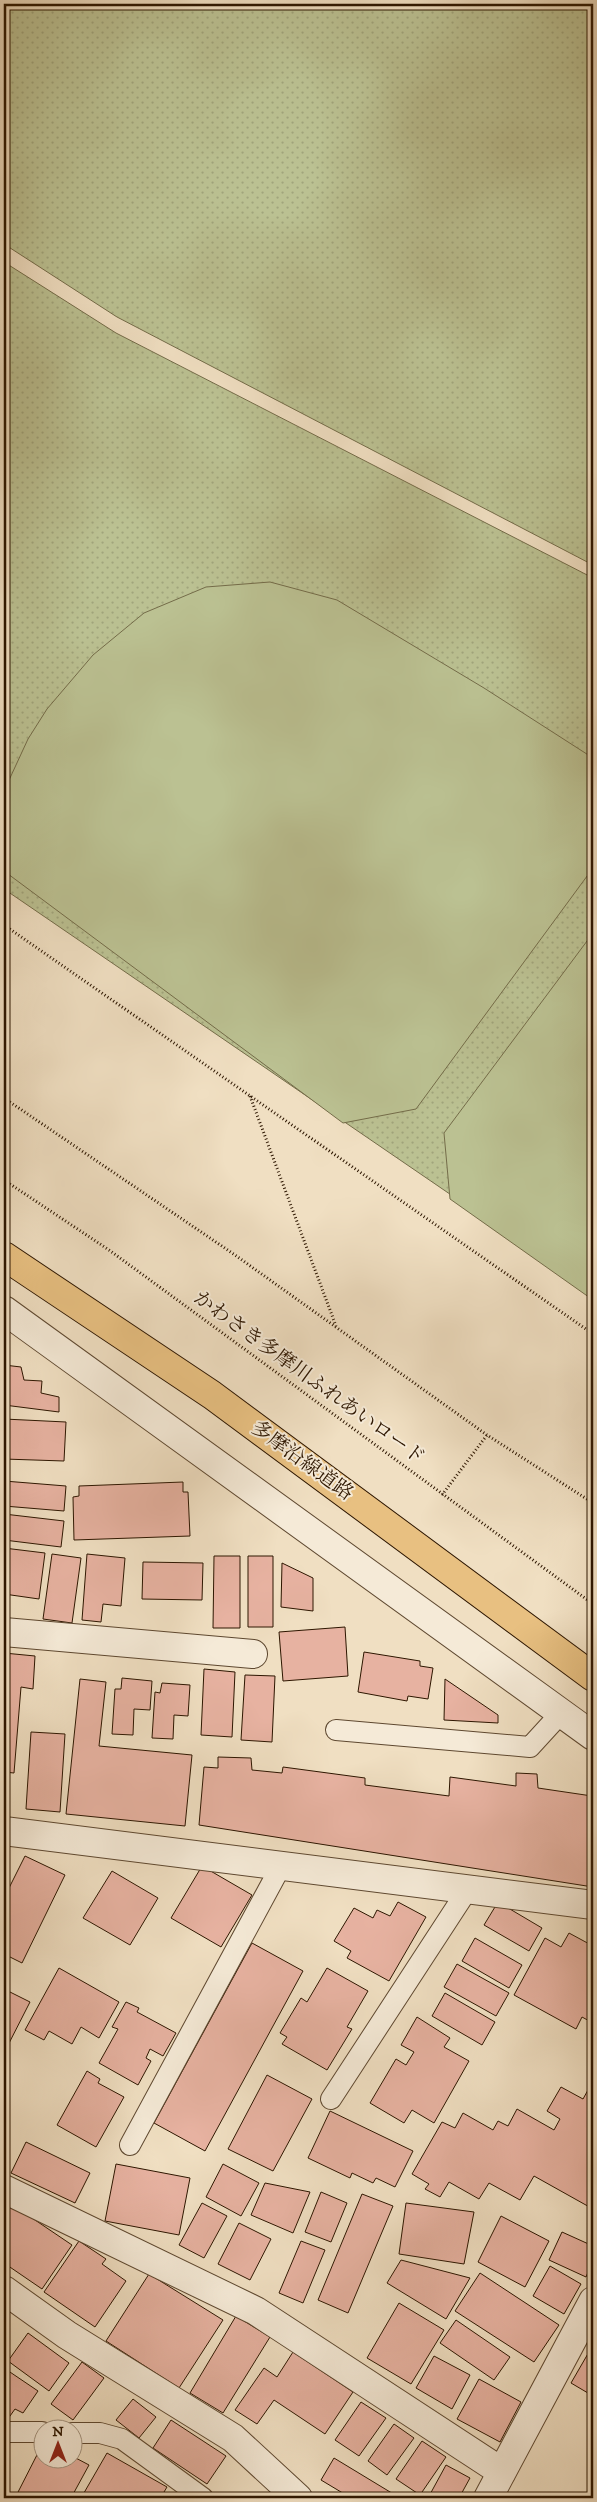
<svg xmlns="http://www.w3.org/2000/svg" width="597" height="2502" font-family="'IM FELL DW Pica','Noto Serif JP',serif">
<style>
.grass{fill:url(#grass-dots);stroke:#746c49}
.pitch{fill:#bbc192;stroke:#746c49}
.building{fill:#e7b2a1;stroke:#2d1600}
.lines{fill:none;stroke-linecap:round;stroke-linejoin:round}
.lane-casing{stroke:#5e4830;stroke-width:22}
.street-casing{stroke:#5e4830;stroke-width:30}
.primary-casing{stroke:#2d1600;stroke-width:30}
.path{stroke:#2d1600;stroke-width:3;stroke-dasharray:1 2.5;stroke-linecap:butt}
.lane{stroke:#f5ead7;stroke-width:20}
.street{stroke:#f5ead7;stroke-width:28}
.primary{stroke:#e8c081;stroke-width:28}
.labels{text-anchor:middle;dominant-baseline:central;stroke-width:4;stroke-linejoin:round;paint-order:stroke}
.street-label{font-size:20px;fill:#2d1600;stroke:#f5ead7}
</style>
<defs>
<pattern id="grass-dots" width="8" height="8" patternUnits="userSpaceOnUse" patternTransform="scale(1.25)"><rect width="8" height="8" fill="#bbc192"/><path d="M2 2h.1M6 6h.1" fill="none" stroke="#a1a57c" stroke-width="1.8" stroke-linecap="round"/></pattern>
</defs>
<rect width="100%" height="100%" fill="#f0dfc2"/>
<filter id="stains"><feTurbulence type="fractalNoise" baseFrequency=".004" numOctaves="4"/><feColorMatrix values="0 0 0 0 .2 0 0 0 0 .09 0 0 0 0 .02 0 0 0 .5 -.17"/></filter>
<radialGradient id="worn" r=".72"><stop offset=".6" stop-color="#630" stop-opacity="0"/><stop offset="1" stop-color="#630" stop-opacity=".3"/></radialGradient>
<!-- grass -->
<path class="grass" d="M4,4H593V565L117,317L4,244Z
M4,262L116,333L593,578V1292L4,889Z"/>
<!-- pitch -->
<path class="pitch" d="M270,582L337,600L484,688L593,758V868L416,1109L343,1123L4,871V791L28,739L47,709L93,655L144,613L206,587Z
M593,933V1300L450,1199L444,1133Z"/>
<!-- building -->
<path class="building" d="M4,1365L21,1367L24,1380L42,1381L41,1393L59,1397V1412L4,1405Z
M4,1419L66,1422L64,1461L4,1459Z
M4,1481L66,1486L64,1511L4,1506Z
M183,1482V1492H188L190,1536L74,1540L73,1497L79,1496V1486Z
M4,1514L64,1521L61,1547L4,1540Z
M4,1548L45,1553L39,1599L4,1594Z
M52,1554L81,1558L72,1623L43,1619Z
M87,1554L125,1558L121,1606L103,1604L101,1622L82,1620Z
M214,1556H240V1628H213Z
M248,1556H273V1627H248Z
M143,1562L203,1563L202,1600L142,1599Z
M282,1563L313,1578V1611L281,1607Z
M345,1627L348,1676L283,1681L279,1632Z
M364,1652L420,1661V1666L433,1668L428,1699L408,1696L407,1701L358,1692Z
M4,1653L35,1656L33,1689L21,1687L14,1773L4,1772Z
M204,1669L235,1672L232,1737L201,1735Z
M245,1675L275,1676L272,1742L241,1740Z
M122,1678L152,1681L150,1710L134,1709L133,1735L112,1734L115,1689H121Z
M80,1679L106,1682L99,1746L192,1755L185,1826L66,1814Z
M445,1679L498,1715V1723L444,1720Z
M162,1683L190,1685L188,1716L174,1715L173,1739L152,1738L155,1692L160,1693Z
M31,1732L65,1734L60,1812L26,1809Z
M218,1757L251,1758L252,1770L282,1773L283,1767L365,1778V1785L449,1796L450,1777L516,1786V1773L537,1774L538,1788L592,1796L593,1887L199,1825L204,1767L218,1768Z
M25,1856L65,1875L22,1963L4,1954V1898Z
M202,1866L252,1895L221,1947L171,1918Z
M112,1871L158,1898L130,1945L83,1918Z
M398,1902L426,1917L389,1981L347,1958L351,1951L334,1941L354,1908L373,1918L377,1910L390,1916Z
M498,1902L542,1928L529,1951L484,1925Z
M569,1933L593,1946V2023L582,2017L576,2029L514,1995L545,1938L561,1947Z
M475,1938L522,1965L509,1988L462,1961Z
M252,1943L303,1971L205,2151L154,2123Z
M457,1964L509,1993L496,2016L444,1987Z
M59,1968L119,2002L99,2038L81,2027L72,2044L49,2031L44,2040L25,2030Z
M327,1968L368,1991L347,2027L352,2029L327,2070L282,2044L287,2037L280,2033L301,1998L307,2002Z
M4,1989L30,2002L4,2053Z
M445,1993L495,2022L482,2045L432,2016Z
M126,2002L139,2008L137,2012L176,2033L163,2056L150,2049L146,2058L151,2061L138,2085L99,2063L118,2029L112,2027Z
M417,2017L450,2038L444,2047L469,2061L434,2123L412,2110L404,2123L370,2103L396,2059L406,2065L414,2052L401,2045Z
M87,2071L100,2079L98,2083L124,2097L96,2147L57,2125Z
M267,2075L312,2099L273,2171L228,2149Z
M593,2081V2209L534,2176L520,2200L489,2183L479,2199L449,2182L440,2197L425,2189L429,2184L412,2174L442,2122L455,2128L463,2113L493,2130L498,2121L508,2126L517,2109L554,2130L560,2119L547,2111L561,2087L583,2099Z
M330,2111L413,2151L395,2187L376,2178L373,2183L352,2173L350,2178L308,2158Z
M26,2142L90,2173L75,2203L11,2173Z
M116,2164L190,2178L179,2235L105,2221Z
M223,2164L259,2183L241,2216L206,2197Z
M265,2183L310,2192L293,2233L251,2215Z
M321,2192L347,2203L331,2242L305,2232Z
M362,2194L393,2206L348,2313L318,2300Z
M4,2199L72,2245L42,2289L4,2263Z
M202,2203L227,2216L204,2258L179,2245Z
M406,2203L474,2212L464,2264L399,2254Z
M501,2216L549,2241L525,2287L478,2262Z
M239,2223L271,2239L250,2280L218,2264Z
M562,2232L593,2246V2260L586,2277L549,2260Z
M79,2241L106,2259L102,2264L126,2281L95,2327L44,2292Z
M301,2241L325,2250L303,2303L279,2293Z
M401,2260L470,2278L446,2319L387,2283Z
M550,2266L581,2284L564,2314L533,2296Z
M480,2273L559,2325L534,2362L455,2311Z
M149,2274L223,2320L179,2388L106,2341Z
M399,2303L444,2330L411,2384L367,2358Z
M236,2316L270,2337L223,2413L190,2393Z
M456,2320L510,2357L494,2380L440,2343Z
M28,2333L69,2363L49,2391L8,2361Z
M593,2345V2396L571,2383Z
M293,2352L353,2392L325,2434L274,2400L257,2424L235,2410L264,2368L277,2377Z
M434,2356L470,2375L452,2409L416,2388Z
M82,2362L104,2378L73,2420L51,2404Z
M4,2368L38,2391L23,2413L15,2409L5,2423Z
M479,2379L521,2402L500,2442L457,2419Z
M133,2399L156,2417L139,2438L116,2420Z
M361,2402L386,2418L359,2456L335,2440Z
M171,2420L226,2456L207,2484L153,2448Z
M394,2424L414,2438L387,2475L368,2461Z
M422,2441L446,2457L420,2495L396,2479Z
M40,2449L42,2451V2460H72V2456L89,2465L71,2498H15Z
M107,2453L167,2487L164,2492L171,2496L169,2498H81Z
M334,2458L400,2498H351L321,2480Z
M446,2465L470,2478L459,2498H428Z"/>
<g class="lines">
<!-- lane casing -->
<g class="lane-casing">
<path id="lane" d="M336,1730L530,1747L562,1712
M331,2099L468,1889
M130,2145L281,1866
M4,2432H42
M72,2433H100L122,2439L203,2498"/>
</g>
<!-- street casing -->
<g class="street-casing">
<path id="street" d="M4,1310L593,1736
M4,1632L253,1654
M4,1831L593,1905
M4,2189L256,2311L502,2472
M4,2290L67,2335L233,2438L298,2498
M488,2498L593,2301"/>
</g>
<!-- primary casing -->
<g class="primary-casing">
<path id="primary" d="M4,1256L212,1395L593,1677"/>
</g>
<!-- path -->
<path class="path" d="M4,925L593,1334
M250,1096L336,1326
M4,1098L235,1255L487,1435L593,1503
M4,1180L109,1250L593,1604
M442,1495L487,1435"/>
<!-- lane -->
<use href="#lane" class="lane"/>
<!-- street -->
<use href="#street" class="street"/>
<!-- primary -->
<use href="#primary" class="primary"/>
</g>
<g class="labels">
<!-- street labels -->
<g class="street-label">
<text transform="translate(309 1378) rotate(36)">かわさき多摩川ふれあいロード</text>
<text transform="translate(302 1461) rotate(36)">多摩沿線道路</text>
</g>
</g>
<!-- margin -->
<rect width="597" height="2502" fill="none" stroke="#f0dfc2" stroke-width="20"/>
<rect x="5" y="5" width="587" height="2492" fill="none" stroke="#2d1600" stroke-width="2.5"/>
<rect x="10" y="10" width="577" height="2482" fill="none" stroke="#2d1600"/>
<!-- north arrow -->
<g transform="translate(58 2444)"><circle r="24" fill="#f5ead7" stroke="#a59581"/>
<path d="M0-4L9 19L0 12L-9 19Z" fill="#8f2418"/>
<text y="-8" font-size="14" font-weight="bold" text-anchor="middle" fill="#2d1600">N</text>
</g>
<rect width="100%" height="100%" filter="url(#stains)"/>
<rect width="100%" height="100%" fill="url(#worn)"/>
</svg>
